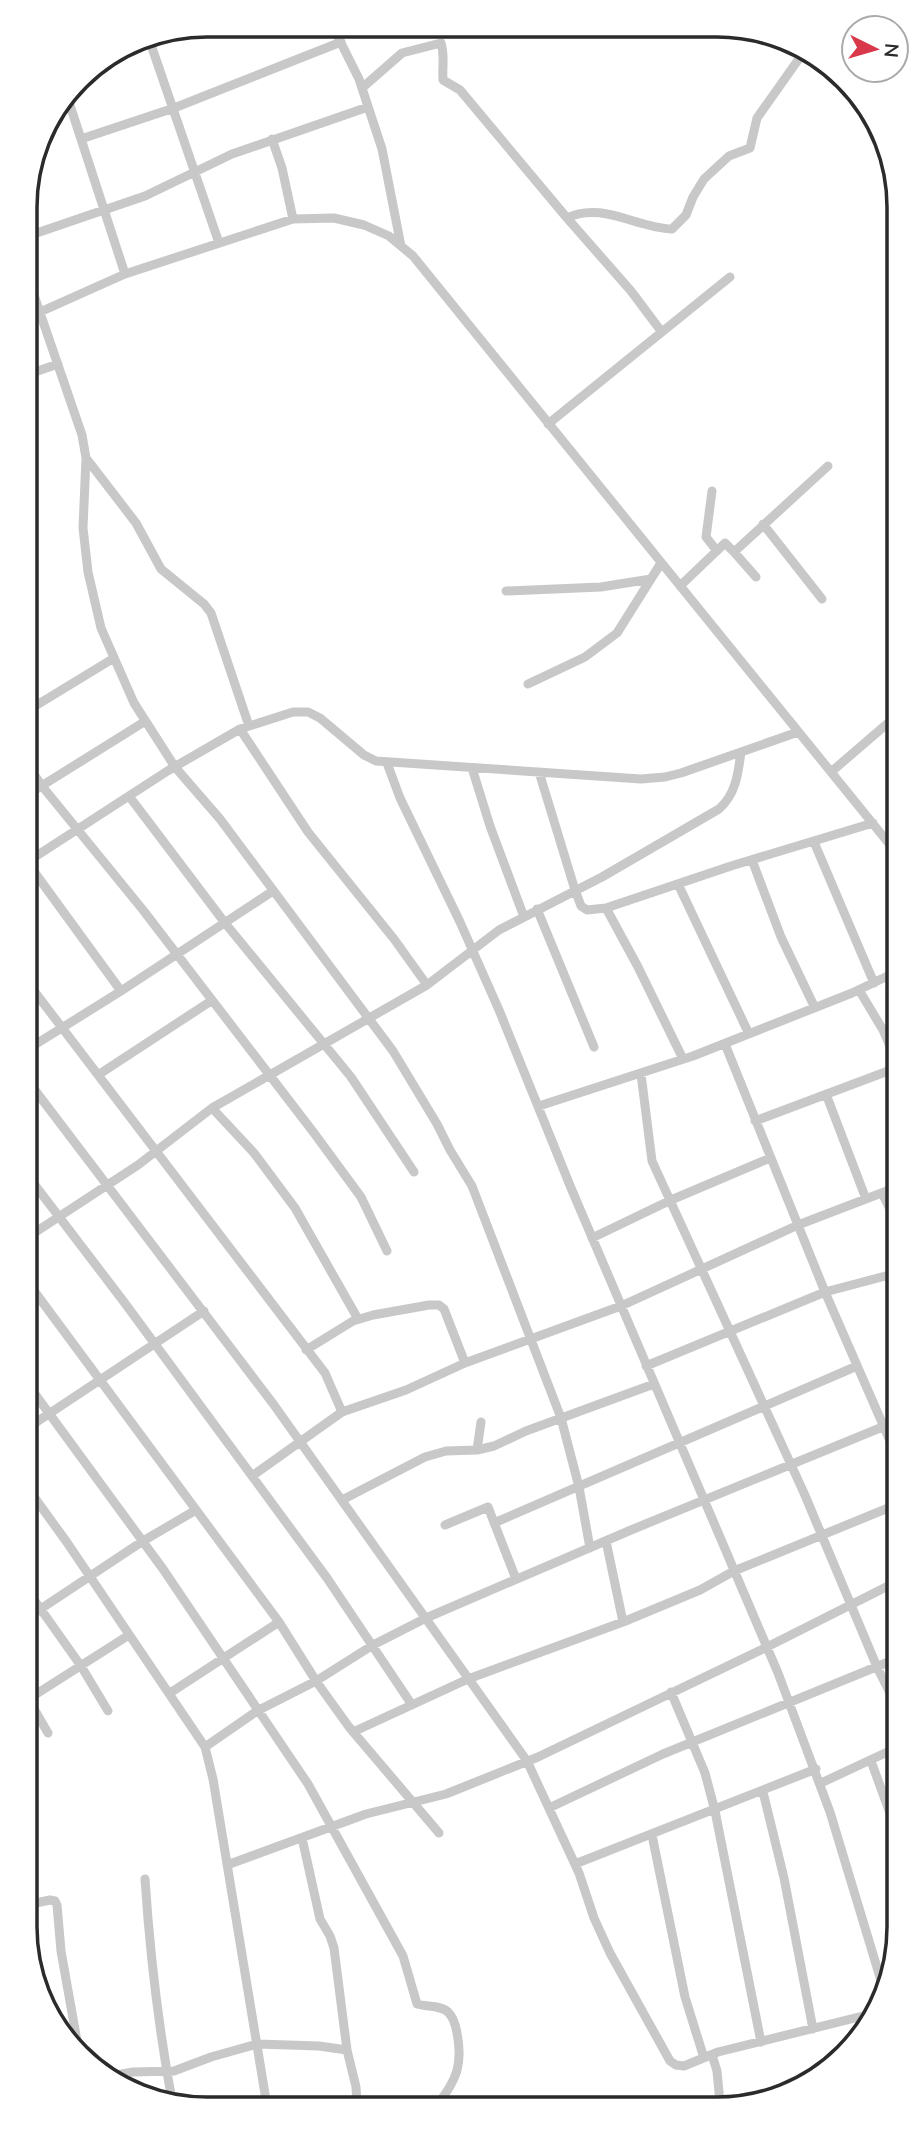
<svg xmlns="http://www.w3.org/2000/svg" width="924" height="2134" font-family="Mulish,sans-serif">
<style>
.lines{fill:none;stroke-linecap:round;stroke-linejoin:round}
.street{stroke:#c8c8c8;stroke-width:9}
.rim{fill:none;stroke:#2b2b2b;stroke-width:3.5}
</style>
<rect width="100%" height="100%" fill="#fff"/>
<g class="lines">
<!-- street -->
<path class="street" d="M332,25L359,79L382,149L401,246
M148,36L219,243
M151,43L193,27
M362,88L402,53L441,43C445,55 442,67 443,80L460,90L567,218L631,291L661,331
M67,96L125,274L293,219L334,218L364,225L389,236L413,256L895,851
M81,139L174,108L341,42
M272,139L282,168L293,219
M567,218C601,201 637,228 672,229L686,215L693,197L704,179L729,156L750,148L757,118L803,53
M25,237L145,196L232,154L368,107
M25,269L82,435L86,458L83,528L88,572L101,628L134,703L175,767L220,819L393,1051L437,1124L450,1150L472,1186L561,1418L579,1487L590,1548
M40,312L125,274
M26,375L58,364
M548,424L730,277
M86,458L136,523L161,569L204,604L211,613L249,726
M712,491L706,537L717,551
M763,524L822,599
M26,541L29,545
M734,552L756,577
M680,586L725,543L734,552L828,466
M506,591L601,587L651,579
M528,684L585,657L617,633L661,563
M27,711L114,658
M240,729L308,832L394,939L427,985
M387,763L400,798L460,922L499,1010L571,1188L778,1673L830,1812L882,1984
M27,764L42,786L143,910L314,1133L361,1197L387,1251
M472,768L490,826L524,917
M539,772L575,890L581,906L587,910L606,908L731,866L873,823
M831,772L895,717
M27,795L144,722
M129,796L225,923L351,1077L414,1172
M814,842L874,983
M752,860L781,937L815,1008
M678,884L749,1034
M606,908L638,967L683,1059
M537,909L594,1047
M28,983L325,1373L342,1412
M859,990L883,1030L896,1060
M121,991L27,862L169,770L240,729L293,712H308L320,718L364,755L376,761L641,779L665,777L681,773L798,732
M725,1044L825,1292L897,1457
M28,1049L121,991L273,891
M641,1074L652,1161L804,1493L877,1667L898,1709
M98,1075L211,1001
M28,1081L274,1405L527,1761L579,1873L594,1918L610,1953L670,2061L676,2065L684,2066L718,2052L871,2014
M826,1094L866,1199
M539,1106L693,1056L852,993L896,972
M212,1108L254,1153L295,1208L358,1319
M755,1121L896,1068
M28,1176L124,1302L327,1578L412,1705
M882,1193L897,1223
M28,1237L138,1165L212,1108L427,985L499,930L602,877L719,809C736,794 738,774 741,752
M592,1238L671,1200L770,1158
M29,1284L279,1622L316,1681L349,1727L439,1833
M306,1350L353,1321L373,1315L429,1305H439L444,1309L465,1363
M646,1366L825,1292L897,1273
M29,1386L163,1569L308,1784L403,1956L417,2004C427,2007 441,2005 448,2012C453,2017 456,2027 457,2033C463,2064 457,2080 437,2105
M29,1427L204,1311
M477,1450L481,1422
M252,1476L342,1412L406,1390L465,1363L621,1306L798,1225L897,1187
M29,1490L66,1541L205,1747L213,1779L267,2106
M342,1500L425,1457L446,1451L477,1450L494,1446L526,1431L654,1384
M494,1523L857,1366
M445,1525L488,1507L516,1579
M606,1541L623,1622
M30,1594L81,1666L108,1711
M30,1616L143,1541L196,1510
M671,1692L705,1773L715,1811L761,2042
M170,1693L279,1622
M30,1698L129,1635
M30,1702L48,1733
M353,1732L468,1679L623,1622L700,1590L734,1571L898,1504
M205,1747L257,1711L316,1681L373,1645L426,1618L631,1530L897,1421
M871,1761L899,1838
M821,1783L898,1747
M763,1792L784,1878L813,2029
M549,1808L663,1754L898,1658
M652,1835L685,1997L704,2058
M302,1838L320,1919L330,1936L334,1948L347,2050L356,2087L357,2105
M575,1864L816,1769
M227,1865L366,1814L446,1794L538,1757L767,1647L898,1581
M145,1879C150,1955 159,2031 173,2106
M31,1904L50,1900L55,1901L57,1905L61,1951L79,2052
M712,2055L717,2071L720,2103
M111,2076L133,2072L174,2071L211,2057L257,2044L319,2046L347,2050"/>
</g>
<!-- crop -->
<path d="M0 0H924V2134H0ZM207 37H717A170 170 0 0 1 887 207V1927A170 170 0 0 1 717 2097H207A170 170 0 0 1 37 1927V207A170 170 0 0 1 207 37Z" fill="#fff" fill-rule="evenodd"/>
<path class="rim" d="M207 37H717A170 170 0 0 1 887 207V1927A170 170 0 0 1 717 2097H207A170 170 0 0 1 37 1927V207A170 170 0 0 1 207 37Z"/>
<!-- north arrow -->
<g transform="translate(875 49) rotate(95)"><circle r="33" fill="#ffffff" stroke="#aaaaaa" stroke-width="2"/>
<path d="M0-5L12 26L0 18L-12 26Z" fill="#d9374a"/>
<text y="-10" font-size="19" font-weight="bold" text-anchor="middle" fill="#2b2b2b">N</text>
</g>
</svg>
